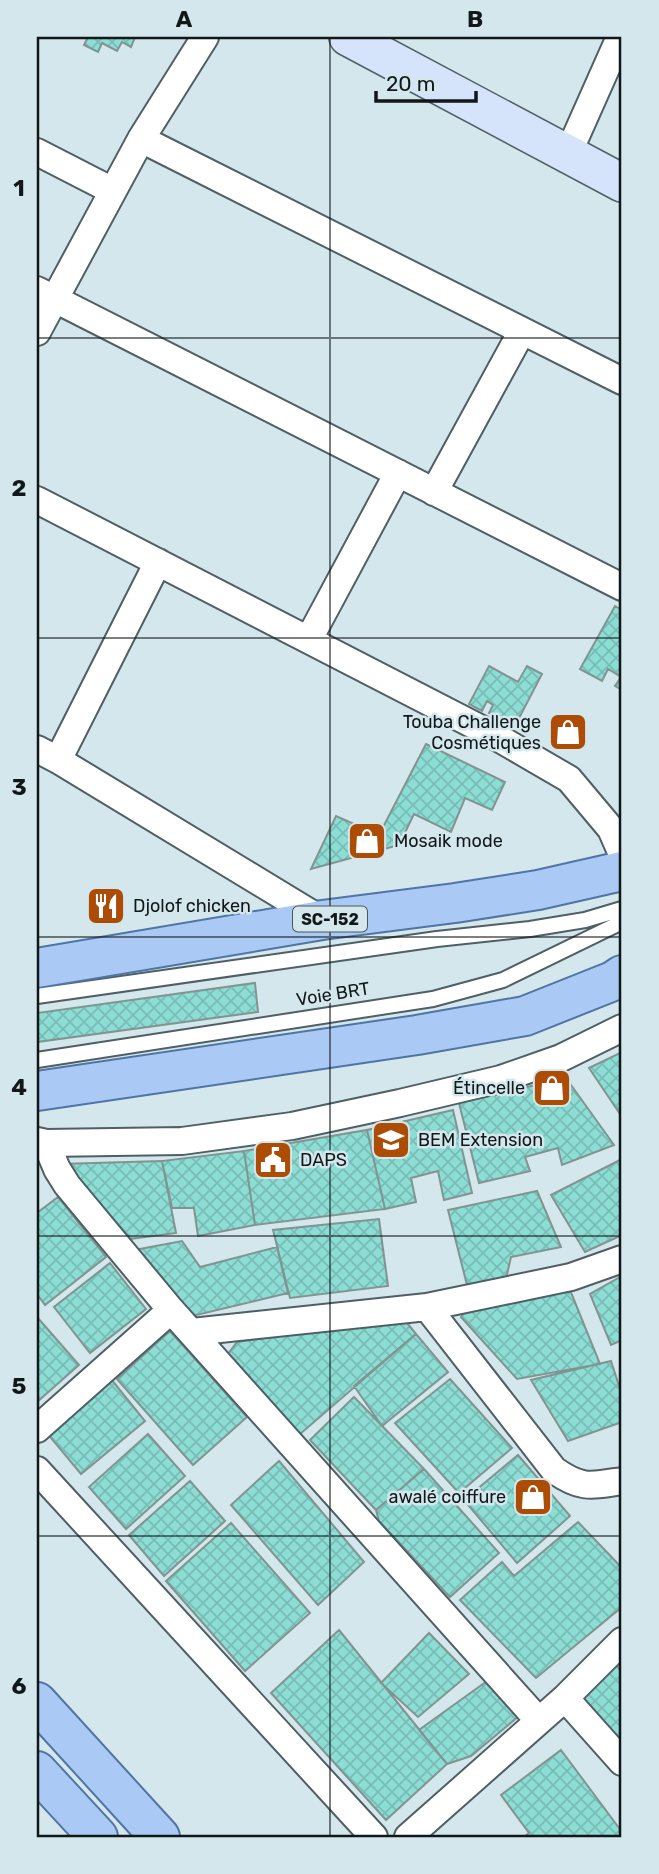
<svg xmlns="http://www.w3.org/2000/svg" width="659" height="1874" font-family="Rubik,sans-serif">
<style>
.building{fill:url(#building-cross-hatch);stroke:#819492;stroke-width:2}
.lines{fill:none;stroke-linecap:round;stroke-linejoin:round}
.lane-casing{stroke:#4f5f64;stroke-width:18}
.street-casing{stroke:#4f5f64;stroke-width:30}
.secondary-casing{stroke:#4f5f64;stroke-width:40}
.primary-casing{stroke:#5074a4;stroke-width:42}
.lane{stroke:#fff;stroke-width:14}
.street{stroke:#fff;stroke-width:26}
.secondary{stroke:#d5e4fa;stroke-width:37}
.primary{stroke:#aacaf5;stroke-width:38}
.grid{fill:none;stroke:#12181a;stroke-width:2;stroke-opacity:0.55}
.labels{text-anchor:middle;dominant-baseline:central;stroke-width:5;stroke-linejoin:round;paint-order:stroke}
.shield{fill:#d4e7ed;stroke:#4c5659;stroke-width:2}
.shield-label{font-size:16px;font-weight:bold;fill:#12181a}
.poi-label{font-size:18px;fill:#12181a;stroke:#d4e7ed;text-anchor:start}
.street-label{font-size:18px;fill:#12181a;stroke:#d4e7ed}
.neatline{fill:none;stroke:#12181a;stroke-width:2.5}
.grid-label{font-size:23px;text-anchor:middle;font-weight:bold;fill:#12181a}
</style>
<defs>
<pattern id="building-cross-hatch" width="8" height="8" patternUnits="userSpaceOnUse" patternTransform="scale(1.75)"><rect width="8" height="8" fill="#8cddd4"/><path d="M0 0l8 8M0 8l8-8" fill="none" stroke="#78bdb5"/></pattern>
</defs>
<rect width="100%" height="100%" fill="#d4e7ed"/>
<!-- building -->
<path class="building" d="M88,37H135L131,47L122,42L117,51L102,43L98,52L84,45Z
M615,606L622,610V690L615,686L621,677L608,669L602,681L580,669Z
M489,666L518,682L527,666L542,674L515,726L489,713L493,705L487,701L482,711L469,704Z
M426,744L505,782L492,810L465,798L451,832L414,814L399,845L311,869L336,816L379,835Z
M255,983L258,1012L37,1042V1013Z
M622,1052V1117L589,1068Z
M566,1078L614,1145L562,1165L558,1148L525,1157L530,1171L479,1183L459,1103Z
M453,1110L472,1193L444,1200L438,1171L411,1178L416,1202L385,1209L367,1130Z
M367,1130L385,1209L255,1225L244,1151Z
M244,1151L255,1225L198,1236L194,1208H172L162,1161Z
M622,1159V1235L585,1252L551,1195Z
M162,1161L176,1233L116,1241L60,1164Z
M537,1191L561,1247L511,1257L506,1279L467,1285L448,1210Z
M58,1197L106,1257L45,1305L37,1294V1213Z
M379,1219L388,1286L290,1298L273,1230Z
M182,1241L200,1267L277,1247L288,1293L184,1318L124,1252Z
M110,1263L146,1309L90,1353L54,1307Z
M622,1276V1340L611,1345L590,1294Z
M568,1285L600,1364L517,1379L461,1317L471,1300Z
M37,1317L79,1365L37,1402Z
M403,1318L416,1334L299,1435L222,1362L237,1342Z
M170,1331L247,1417L193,1465L117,1379Z
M416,1334L448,1372L382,1426L354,1386Z
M611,1361L622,1395V1422L568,1441L531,1380Z
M111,1379L145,1421L81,1474L46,1432Z
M450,1379L512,1448L459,1493L395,1423Z
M354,1397L424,1469L376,1510L310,1440Z
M148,1434L185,1476L126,1529L89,1487Z
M518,1455L570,1516L517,1563L464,1500Z
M279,1461L364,1562L318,1605L231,1505Z
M424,1469L499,1553L450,1597L379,1521L376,1510Z
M190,1481L225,1521L164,1576L129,1535Z
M578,1522L622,1568V1607L536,1678L460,1600L502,1562L514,1576Z
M231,1523L310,1613L245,1671L166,1581Z
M339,1630L447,1764L386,1820L271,1693Z
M429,1633L469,1674L418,1717L381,1683Z
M614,1662L622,1672V1745L581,1697Z
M487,1681L519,1716L471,1756L447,1764L419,1730Z
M561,1750L622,1832V1837H524L529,1833L501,1795Z"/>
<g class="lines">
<!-- lane casing -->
<g class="lane-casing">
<path id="lane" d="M37,996L437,939L530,929L585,920L622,909
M37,1060L433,999L503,980L622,922"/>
</g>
<!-- street casing -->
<g class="street-casing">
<path id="street" d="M141,139L622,381
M37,152L113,191
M568,154L620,37
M37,290L622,587
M37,332L141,139L205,37
M434,492L522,331
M37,500L495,736L569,779L611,829L622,854
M309,639L398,473
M37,749L58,760L322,920
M58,760L158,562
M37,1141L46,1143L182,1141L292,1126L400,1103L501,1079L561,1058L622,1028
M46,1143L57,1169L67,1185L171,1310L539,1721
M427,1307L554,1470C581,1489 590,1486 622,1481
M192,1332L427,1307L571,1277L622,1259
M37,1429L171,1310
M37,1470L374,1837
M565,1698L622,1762
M408,1837L565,1698L622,1641"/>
</g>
<!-- secondary casing -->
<g class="secondary-casing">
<path id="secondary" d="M348,37L622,183"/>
</g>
<!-- primary casing -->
<g class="primary-casing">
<path id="primary" d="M37,968L322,920L455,903L538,890L622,871
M37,1091L417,1035L525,1016L613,981L622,975
M37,1702L160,1837
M37,1771L98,1837"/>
</g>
<!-- lane -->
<use href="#lane" class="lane"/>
<!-- street -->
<use href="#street" class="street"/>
<!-- secondary -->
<use href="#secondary" class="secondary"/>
<!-- primary -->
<use href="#primary" class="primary"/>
</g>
<!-- grid -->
<path class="grid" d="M330,37V1837M37,338H622M37,638H622M37,937H622M37,1236H622M37,1536H622"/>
<!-- icons -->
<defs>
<g id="shop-square" transform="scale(2.0125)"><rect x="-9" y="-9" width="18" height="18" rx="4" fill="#ac4c05" stroke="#d4e7ed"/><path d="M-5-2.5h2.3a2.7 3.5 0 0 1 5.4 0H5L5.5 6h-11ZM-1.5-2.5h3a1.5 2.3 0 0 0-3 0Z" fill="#fff"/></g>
<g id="restaurant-square" transform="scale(2.0125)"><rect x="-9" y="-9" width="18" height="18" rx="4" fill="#ac4c05" stroke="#d4e7ed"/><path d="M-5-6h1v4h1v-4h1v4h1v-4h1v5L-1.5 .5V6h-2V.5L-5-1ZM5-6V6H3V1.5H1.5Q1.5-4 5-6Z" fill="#fff"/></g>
<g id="university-square" transform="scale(2.0125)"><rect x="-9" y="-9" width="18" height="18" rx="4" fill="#ac4c05" stroke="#d4e7ed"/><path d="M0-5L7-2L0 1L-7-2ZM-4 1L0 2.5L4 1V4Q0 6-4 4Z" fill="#fff"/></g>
<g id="civic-square" transform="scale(2.0125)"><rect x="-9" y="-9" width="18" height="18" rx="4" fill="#ac4c05" stroke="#d4e7ed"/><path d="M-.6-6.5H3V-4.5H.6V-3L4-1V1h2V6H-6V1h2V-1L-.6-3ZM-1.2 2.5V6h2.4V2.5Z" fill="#fff"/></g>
</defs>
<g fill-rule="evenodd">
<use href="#shop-square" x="568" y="732"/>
<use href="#shop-square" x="367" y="841"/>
<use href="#restaurant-square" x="106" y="906"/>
<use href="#shop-square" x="552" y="1088"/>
<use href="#university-square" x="391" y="1140"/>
<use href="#civic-square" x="273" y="1160"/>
<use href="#shop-square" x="533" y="1497"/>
</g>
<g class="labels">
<!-- shield labels -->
<rect class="shield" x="293" y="906.5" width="74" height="25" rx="5"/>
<g class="shield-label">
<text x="330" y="919">SC-152</text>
</g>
<!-- poi labels -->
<g class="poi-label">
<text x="541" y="722" text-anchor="end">Touba Challenge<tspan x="541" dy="21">Cosmétiques</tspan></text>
<text x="394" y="841">Mosaik mode</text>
<text x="133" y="906">Djolof chicken</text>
<text x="525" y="1088" text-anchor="end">Étincelle</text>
<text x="418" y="1140">BEM Extension</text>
<text x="300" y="1160">DAPS</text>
<text x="506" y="1497" text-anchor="end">awalé coiffure</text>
</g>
<!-- street labels -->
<g class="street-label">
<text transform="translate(333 994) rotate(-9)">Voie BRT</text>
</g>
</g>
<!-- border -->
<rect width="659" height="1874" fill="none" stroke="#d4e7ed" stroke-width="77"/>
<!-- scale -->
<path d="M376 91v10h100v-10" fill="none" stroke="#12181a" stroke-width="3.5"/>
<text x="386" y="91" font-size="21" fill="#12181a" stroke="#d4e7ed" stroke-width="5" paint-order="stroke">20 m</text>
<rect x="38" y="38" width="582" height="1798" class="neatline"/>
<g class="grid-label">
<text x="184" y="27">A</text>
<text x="475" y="27">B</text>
<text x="19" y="196">1</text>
<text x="19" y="496">2</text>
<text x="19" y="795">3</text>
<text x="19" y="1095">4</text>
<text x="19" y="1394">5</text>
<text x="19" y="1694">6</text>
</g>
</svg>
